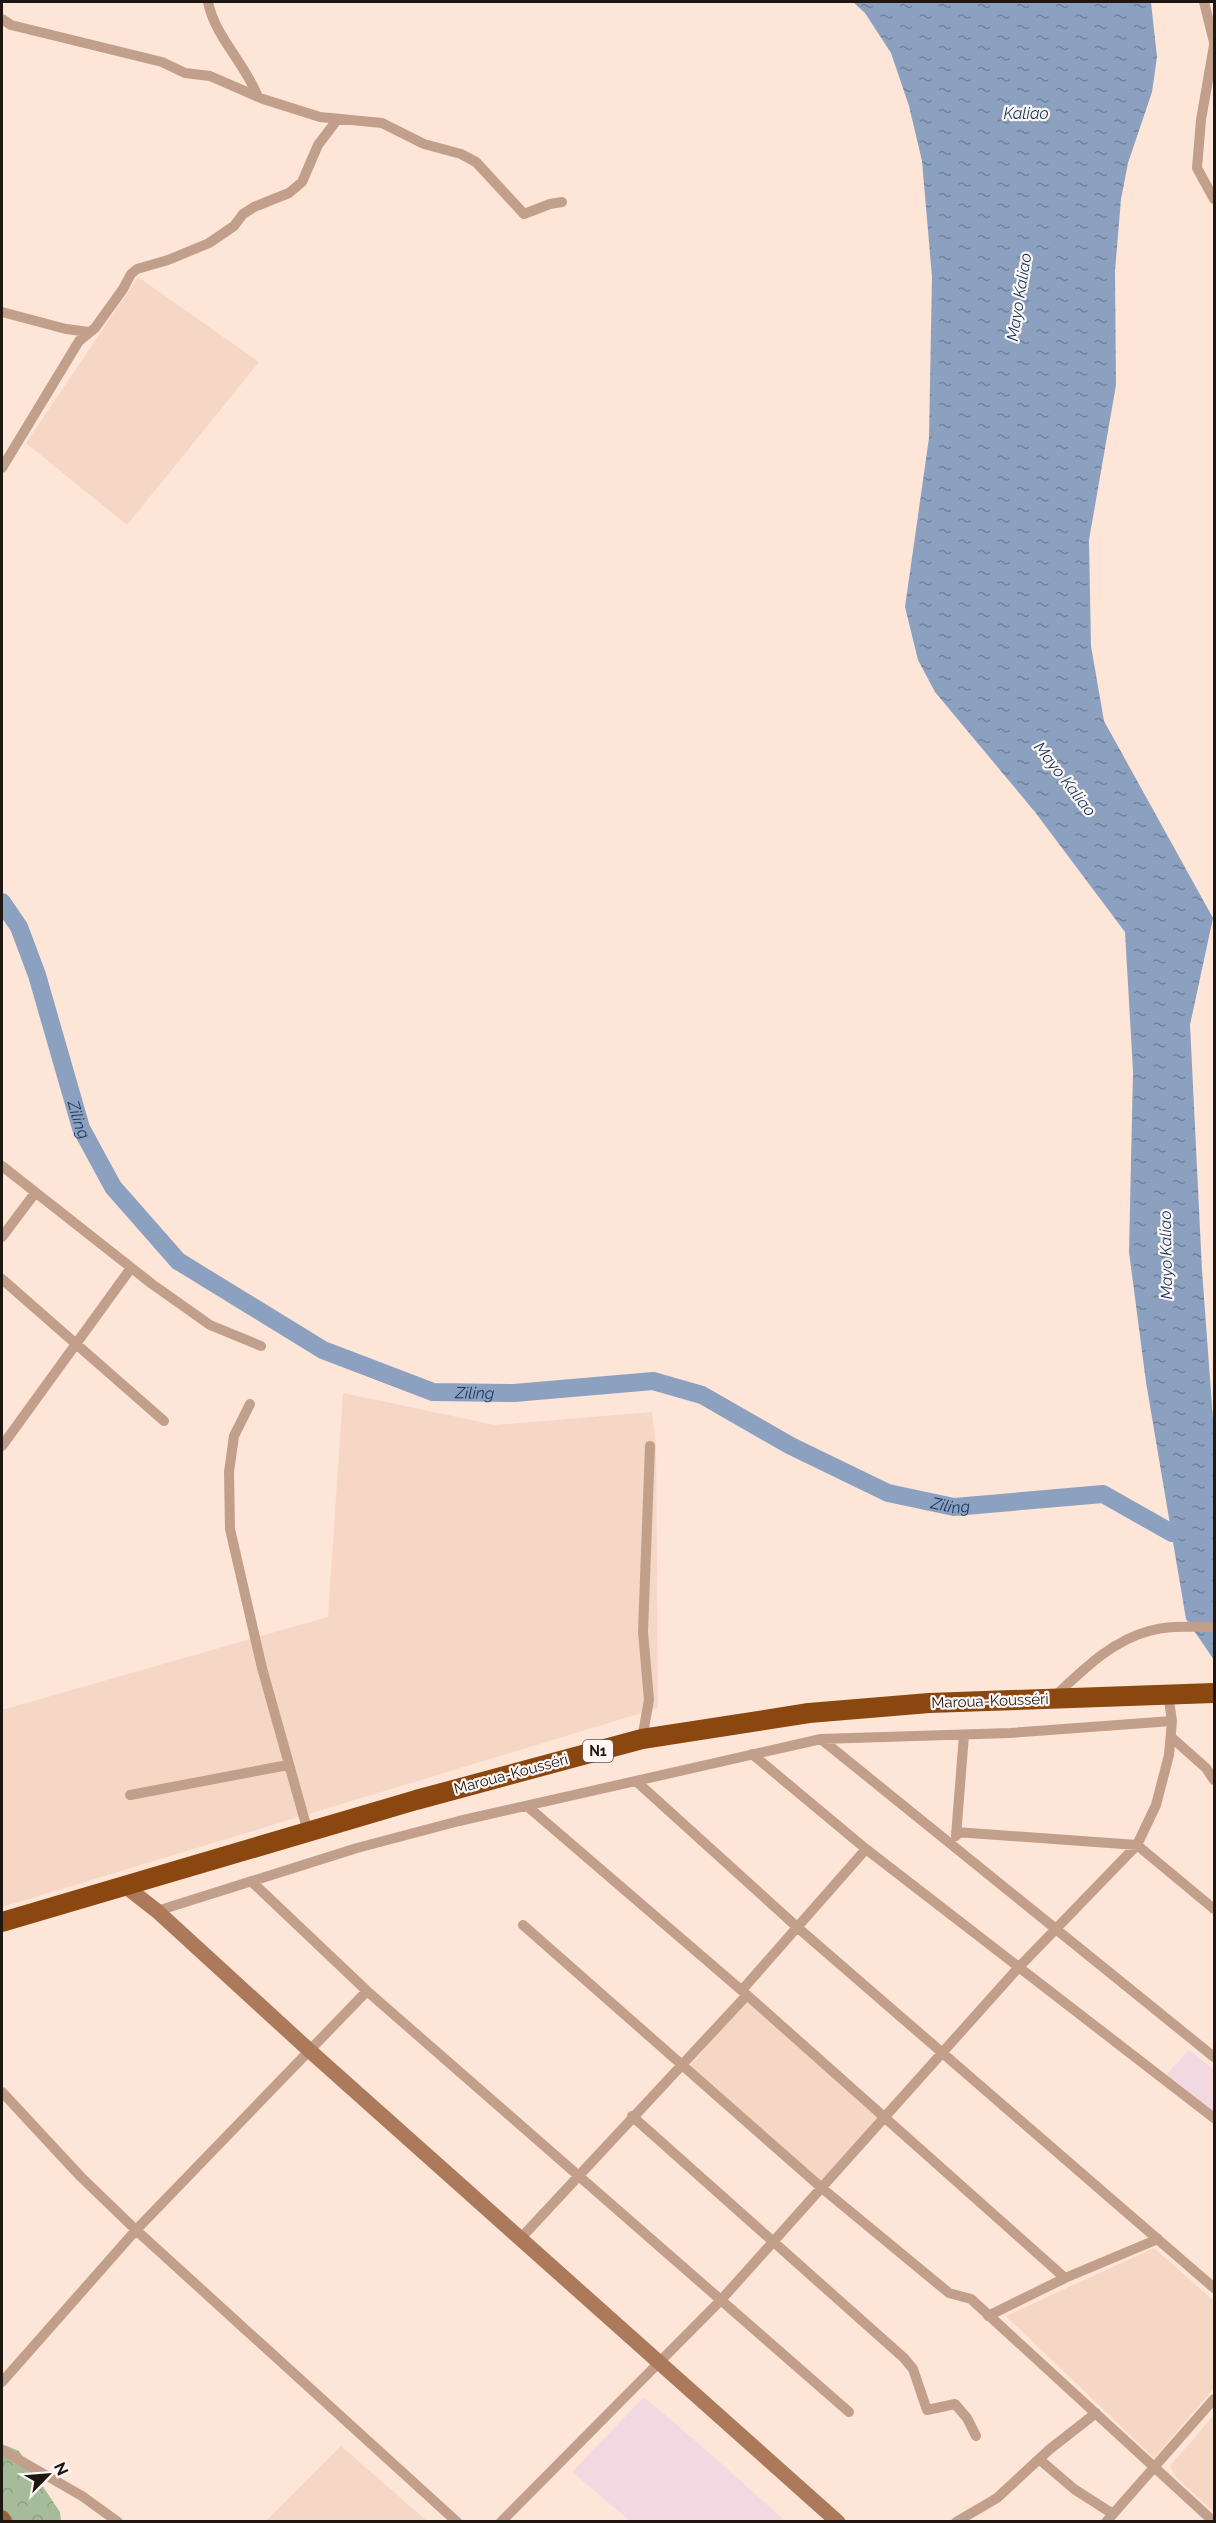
<svg xmlns="http://www.w3.org/2000/svg" width="1216" height="2523" font-family="Raleway,sans-serif">
<style>
.commercial{fill:#f2d9e1}
.built{fill:#f6d6c4}
.forest{fill:url(#forest-crowns)}
.water{fill:url(#water-ripples)}
.lines{fill:none;stroke-linecap:round;stroke-linejoin:round}
.river{stroke:#8ca1c0;stroke-width:18}
.street{stroke:#c29f8a;stroke-width:10}
.secondary{stroke:#ac7a5b;stroke-width:15}
.primary{stroke:#9b5f37;stroke-width:16}
.highway{stroke:#8b4710;stroke-width:20}
.labels{text-anchor:middle;dominant-baseline:central;stroke-width:4.5;stroke-linejoin:round;paint-order:stroke}
.shield{fill:#fcf7f4;stroke:#615a55;stroke-width:1.5}
.shield-label{font-size:14px;font-weight:bold;fill:#1e1611}
.street-label{font-size:15px;fill:#1e1611;stroke:#fcf7f4}
.water-label{font-size:16px;font-style:italic;fill:#19355f;stroke:#fcf7f4}
</style>
<defs>
<pattern id="forest-crowns" width="20" height="18" patternUnits="userSpaceOnUse" patternTransform="scale(1.5)"><rect width="20" height="18" fill="#a6bb99"/><path d="M2 6a3 3 0 1 1 6 0M12 15a3 3 0 1 1 6 0" fill="none" stroke="#8ea083"/></pattern>
<pattern id="water-ripples" width="26" height="14" patternUnits="userSpaceOnUse" patternTransform="scale(1.5)"><rect width="26" height="14" fill="#8ca1c0"/><path d="M2 4q2-2 4 0t4 0M15 11q2-2 4 0t4 0" fill="none" stroke="#72829b"/></pattern>
</defs>
<rect width="100%" height="100%" fill="#fde5d7"/>
<!-- commercial -->
<path class="commercial" d="M1189,2050L1214,2070V2114L1165,2076Z
M644,2397L714,2457L785,2521H630L572,2472Z"/>
<!-- built -->
<path class="built" d="M138,277L259,362L127,525L26,443Z
M343,1393L495,1425L652,1412L656,1445L658,1708L2,1907V1710L328,1617Z
M746,2000L879,2116L822,2182L690,2066Z
M1154,2248L1214,2301V2388L1154,2458L1006,2316Z
M1214,2415V2512L1176,2477L1170,2466Z
M341,2446L427,2521H266Z"/>
<!-- forest -->
<path class="forest" d="M2,2444L19,2451L60,2512L61,2521H2Z"/>
<!-- water -->
<path class="water" d="M853,2H1151L1157,57L1152,92L1128,163L1121,199L1115,271L1116,385L1089,540L1091,646L1104,721L1213,918L1190,1025L1202,1270L1214,1433V1660L1186,1619L1146,1382L1129,1252L1133,1071L1125,932L1035,812L935,692L918,660L905,607L929,438L932,277L922,161L909,106L891,53L865,13Z"/>
<g class="lines">
<!-- river -->
<path class="river" id="s1" d="M2,902L19,927L37,975L81,1128L113,1187L178,1261L323,1350L433,1392L514,1393L653,1381L702,1395L791,1446L888,1493L954,1507L1103,1494L1172,1533"/>
<!-- street -->
<path class="street" d="M208,2C215,37 245,63 258,97
M1204,2L1214,42
M2,19L11,25L162,62L185,73L210,76L263,99L320,117L382,123L424,144L461,154L476,162L524,214L550,204L562,202
M1214,45L1201,120L1197,168L1214,199
M2,312L66,329L89,332
M2,468L79,341L95,328L123,289L131,274L137,269L168,260L209,243L234,226L243,214L254,207L289,193L302,182L318,145L337,120
M2,1166L152,1284L210,1325L261,1346
M2,1237L35,1193
M2,1279L164,1421
M250,1404L234,1436L229,1472L230,1529L262,1668L308,1832
M2,1446L131,1268
M1054,1697C1082,1671 1111,1641 1149,1631C1170,1625 1193,1627 1214,1627
M1171,1737L1206,1768L1214,1780
M642,1739L649,1700L643,1632L650,1446
M821,1739L1214,2057
M752,1754L866,1849L1214,2118
M637,1782L797,1927L1214,2288
M130,1795L288,1765
M527,1806L747,1995L1065,2278
M956,1832L1137,1845L1214,1909
M956,1836L964,1735
M251,1881L367,1991L849,2412
M157,1911L357,1848L459,1821L821,1739L1010,1733L1172,1721
M523,1925L823,2189L949,2293L971,2299L1214,2522
M742,1990L866,1849
M2,2092L81,2177L136,2230L457,2522
M632,2116L904,2358L913,2369L927,2410L955,2404L967,2418L976,2436
M520,2239L747,1995
M988,2316L1065,2278L1158,2239
M2,2382L136,2230L367,1991
M2,2450L82,2496L118,2522
M1039,2459L1074,2489L1113,2514
M501,2522L721,2300L1018,1968L1137,1845L1156,1805L1169,1755L1172,1721L1168,1694
M956,2522L997,2498L1050,2449L1096,2413
M1106,2522L1214,2399"/>
<!-- secondary -->
<path class="secondary" d="M125,1886L157,1911L310,2051L838,2522"/>
<!-- primary -->
<path class="primary" d="M2,2518L4,2522"/>
<!-- highway -->
<path class="highway" d="M2,1922L416,1800L642,1739L809,1713L929,1703L1214,1693"/>
</g>
<g class="labels">
<!-- shield labels -->
<rect class="shield" x="583" y="1740" width="30" height="22" rx="4.5"/>
<g class="shield-label">
<text x="598" y="1751">N1</text>
</g>
<!-- street labels -->
<g class="street-label">
<text transform="translate(990 1701) rotate(-2)">Maroua-Kousséri</text>
<text transform="translate(511 1774) rotate(-15)">Maroua-Kousséri</text>
</g>
<!-- water labels -->
<g class="water-label">
<text x="1026" y="113">Kaliao</text>
<text transform="translate(1019 297) rotate(-81)">Mayo Kaliao</text>
<text transform="translate(1065 779) rotate(52)">Mayo Kaliao</text>
<text stroke="none"><textPath href="#s1" startOffset="232">Ziling</textPath></text>
<text transform="translate(1166 1255) rotate(-91)">Mayo Kaliao</text>
<text stroke="none"><textPath href="#s1" startOffset="736">Ziling</textPath></text>
<text stroke="none"><textPath href="#s1" startOffset="1240">Ziling</textPath></text>
</g>
</g>
<!-- border -->
<rect width="1216" height="2523" fill="none" stroke="#1e1611" stroke-width="6"/>
<!-- north arrow -->
<g transform="translate(48 2475) rotate(65)" stroke="#fcf7f4" stroke-width="4.5" paint-order="stroke">
<path d="M0-4.5L10 22L0 15L-10 22Z" fill="#1e1611"/>
<text y="-9" font-size="16" font-weight="bold" text-anchor="middle" fill="#1e1611">N</text>
</g>
</svg>
